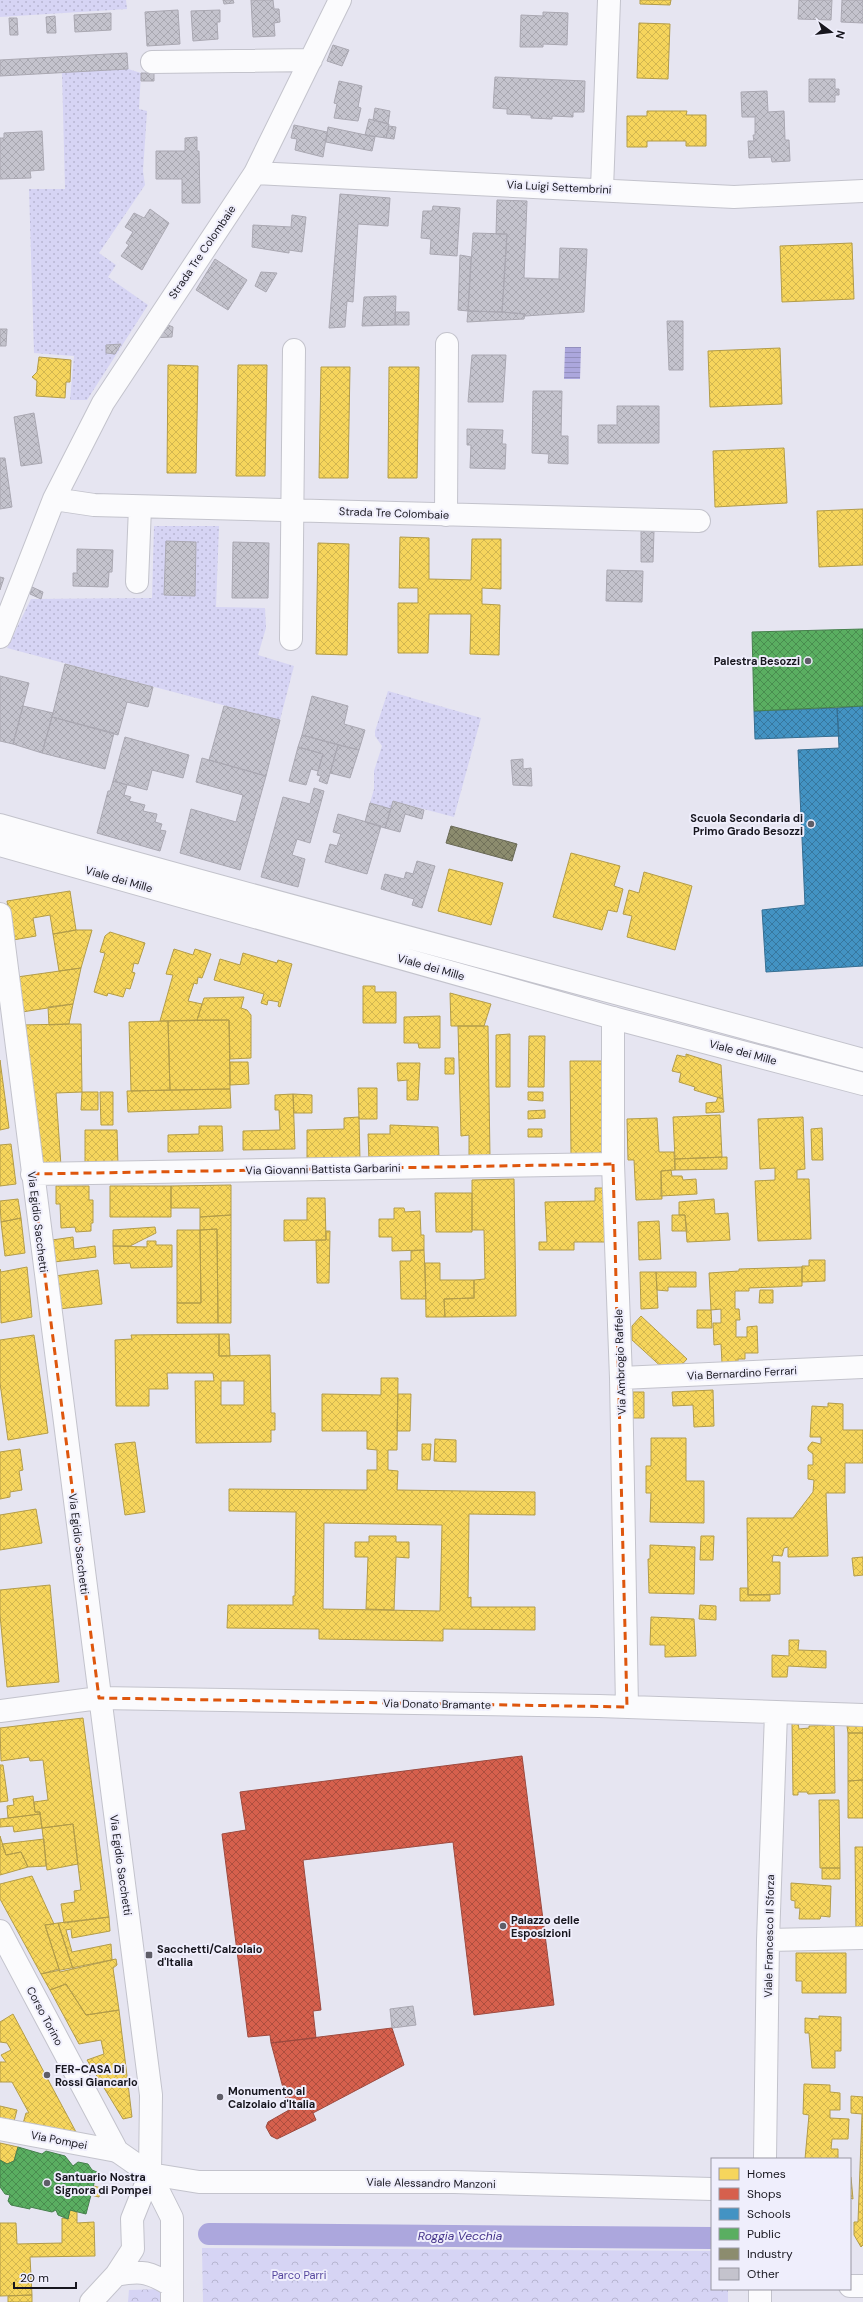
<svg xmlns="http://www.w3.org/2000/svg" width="863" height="2302" font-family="'DM Sans',sans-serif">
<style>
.grass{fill:url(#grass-dots)}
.park{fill:url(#park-crowns)}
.water{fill:url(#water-rules)}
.homes{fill:url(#homes-cross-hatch);stroke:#b39c49;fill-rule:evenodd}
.shops{fill:url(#shops-cross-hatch);stroke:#9d4a3f}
.schools{fill:url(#schools-cross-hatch);stroke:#366e92}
.public{fill:url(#public-cross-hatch);stroke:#46804d}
.industry{fill:url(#industry-cross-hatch);stroke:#696956}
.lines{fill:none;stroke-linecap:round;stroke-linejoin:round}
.canal{stroke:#aca7dd;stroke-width:22}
.building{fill:url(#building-cross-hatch);stroke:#aaa8b2}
.minor-casing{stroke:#c3c3cc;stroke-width:24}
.secondary-casing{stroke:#c3c3cc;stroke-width:24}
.minor{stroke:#fbfbfd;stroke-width:22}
.secondary{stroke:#fbfbfd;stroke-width:22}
.marked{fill:none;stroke:#de560d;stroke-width:3;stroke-dasharray:8 5;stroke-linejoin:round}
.poi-dot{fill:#5f5e68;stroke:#efeefc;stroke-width:1.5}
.labels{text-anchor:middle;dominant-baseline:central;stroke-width:4;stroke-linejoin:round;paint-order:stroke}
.street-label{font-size:11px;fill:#17161e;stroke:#efeefc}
.poi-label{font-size:11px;font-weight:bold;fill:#17161e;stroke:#efeefc;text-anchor:start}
.park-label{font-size:11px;fill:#55469e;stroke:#efeefc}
.water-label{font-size:12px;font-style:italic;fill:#45348a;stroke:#efeefc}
</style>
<defs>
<pattern id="grass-dots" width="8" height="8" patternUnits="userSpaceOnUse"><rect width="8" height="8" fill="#d6d4f4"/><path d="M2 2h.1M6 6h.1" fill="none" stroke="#b7b5d1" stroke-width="1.8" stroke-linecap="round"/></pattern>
<pattern id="park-crowns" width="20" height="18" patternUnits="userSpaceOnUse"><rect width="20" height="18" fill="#d6d4f4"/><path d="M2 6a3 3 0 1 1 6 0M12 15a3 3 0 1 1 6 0" fill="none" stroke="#b7b5d1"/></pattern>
<pattern id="water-rules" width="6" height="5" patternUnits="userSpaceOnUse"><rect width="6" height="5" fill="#aca7dd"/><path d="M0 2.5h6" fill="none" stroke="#938fbd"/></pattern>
<pattern id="homes-cross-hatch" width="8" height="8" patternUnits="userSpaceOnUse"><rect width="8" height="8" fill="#f6d55c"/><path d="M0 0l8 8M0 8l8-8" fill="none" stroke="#d2b650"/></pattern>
<pattern id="shops-cross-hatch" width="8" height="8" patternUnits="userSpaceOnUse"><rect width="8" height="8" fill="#d6604d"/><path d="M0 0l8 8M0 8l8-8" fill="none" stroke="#ad4e3f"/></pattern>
<pattern id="schools-cross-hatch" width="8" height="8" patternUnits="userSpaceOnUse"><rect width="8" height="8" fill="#4393c3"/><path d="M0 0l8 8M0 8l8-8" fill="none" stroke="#37779e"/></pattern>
<pattern id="public-cross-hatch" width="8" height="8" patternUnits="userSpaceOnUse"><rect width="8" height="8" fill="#5aae61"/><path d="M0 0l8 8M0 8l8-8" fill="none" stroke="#498d4f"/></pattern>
<pattern id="industry-cross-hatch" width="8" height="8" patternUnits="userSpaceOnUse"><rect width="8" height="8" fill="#8c8c6e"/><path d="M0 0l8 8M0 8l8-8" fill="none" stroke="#71715a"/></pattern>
<pattern id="building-cross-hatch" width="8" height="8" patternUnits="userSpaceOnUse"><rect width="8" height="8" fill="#c4c3cd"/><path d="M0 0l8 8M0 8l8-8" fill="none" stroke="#a8a7b0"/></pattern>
</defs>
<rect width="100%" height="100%" fill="#e6e5f1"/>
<!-- grass -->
<path class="grass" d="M0,0H126L127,9L0,17Z
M128,69L141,73L139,109L147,111L143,171L145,185L99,253L116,265L108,277L148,305L87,400H70L74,356L34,353L29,189H65L62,72Z
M154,526H219L216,607L265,608L266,628L258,655L294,666L280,720L7,648L31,599L152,598Z
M388,691L481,718L454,817L393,801L391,809L370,803L374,789V771L382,746L375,736V731Z"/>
<!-- park -->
<path class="park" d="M202,2248L712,2251V2289H728V2302H203Z
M161,2289V2302H128L129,2290Z"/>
<!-- water -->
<path class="water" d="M565,347H581L580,379H564Z"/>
<!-- homes -->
<path class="homes" d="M640,0H671L670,5L640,4Z
M639,23L670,24L668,79L637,78Z
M647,111H687L686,115H706V146H686V141H647V147H627V116H647Z
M852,243L854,299L782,302L780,246Z
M780,348L782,404L710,407L708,351Z
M39,357L71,360L70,382H66L65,398L36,396L37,381L32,377L37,372Z
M168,365L198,366L196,473H167Z
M238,365H267L265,476H236Z
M321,367H350L348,478H319Z
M389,367H419L417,478H388Z
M784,448L787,503L715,507L713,451Z
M863,509V565L819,567L817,511Z
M400,537L429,538V579L471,580L472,539H501V589L482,588V604L500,605L499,655L470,654L471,614H429L428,653H398V603H418V588H399Z
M318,543L349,544L347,655L316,654Z
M571,853L620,866L614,886L623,889L617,912L608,910L602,930L553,917Z
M449,869L503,883L491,925L438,911Z
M644,872L692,886L675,950L627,937L632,916L623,914L629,890L639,893Z
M70,891L76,930L53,934L50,915L33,918L36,936L13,940L7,901Z
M76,930H92L81,968L59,971L53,934Z
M110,932L145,943L138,964L134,963L132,972L135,973L130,989L126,988L123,997L108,993L107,996L94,992L105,953L100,952L105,936Z
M174,949L193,955L195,949L211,954L202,978L198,977L197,984L194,983L188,1001L202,1004L197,1020L160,1021L173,975L166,974Z
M243,953L277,963L278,960L292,964L280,1007L278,1006L279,1002L268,1000L267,1005L261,1003L264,994L214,980L220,959L240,965Z
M81,968L73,1004L22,1012L17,977Z
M363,986H375V992H396V1023H363Z
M450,993L491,1004L484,1026H451Z
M244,997L241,1008L247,1010L251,1015V1058L230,1059L229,1020H197L204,998Z
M73,1004L69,1024L49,1025L48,1007Z
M440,1016V1048H419L418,1043H404V1017Z
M229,1020L230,1089L170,1090L168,1021Z
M168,1021L170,1090L131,1091L129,1022Z
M69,1024H81L82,1092L56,1093L61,1166L42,1168L23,1025Z
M458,1026H488L490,1158L469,1159V1135L461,1136Z
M510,1034V1087H496V1035Z
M529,1036H545L544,1087H528Z
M686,1054L721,1065L723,1099L694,1090L695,1087L679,1082L681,1073L672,1071L677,1055L686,1057Z
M445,1058H454V1074H445Z
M0,1060L9,1128L0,1130Z
M570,1061H602L603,1154L571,1155Z
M230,1062H248L249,1084L230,1085Z
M397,1063H420L418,1100H407V1080L398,1081Z
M358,1088H377V1119H359Z
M230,1089L231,1108L128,1112L127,1091Z
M82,1092H98V1110H81Z
M100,1092H113V1125H101Z
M528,1092H543V1101L528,1100Z
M293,1094L295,1149L243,1150V1131L280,1130L279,1110H275V1095Z
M293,1094L312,1095V1113H294Z
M718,1097L723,1099L724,1112L706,1113V1103L716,1102Z
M545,1110V1118L528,1119V1111Z
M720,1115L722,1157L675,1159L673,1117Z
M359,1117L360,1161L307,1162V1130L344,1129V1118Z
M803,1117L805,1169L797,1170V1179H809L811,1239L758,1241L755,1181L775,1180V1168L760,1169L758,1119Z
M657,1118L659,1152H674L675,1170L661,1171L662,1199L636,1200L634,1160H628L627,1119Z
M390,1125L438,1127L439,1160L369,1161L368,1134H390Z
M199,1126H222L223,1151L168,1152V1135L199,1134Z
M822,1128L823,1160H812L811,1129Z
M528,1129H542V1137H528Z
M85,1130H117L118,1165L85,1166Z
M11,1144L16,1184L0,1186V1145Z
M727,1157V1169L675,1170V1159Z
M671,1170L672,1176H682L683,1180L696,1179L697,1194L661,1196V1171Z
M514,1179L516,1316L445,1317L444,1299L474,1298V1280L485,1279L484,1230H472V1180Z
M231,1185V1215L200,1217V1208H171V1186Z
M56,1186H89V1200H93V1223H91V1231L76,1232L75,1227L61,1228L60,1204H56Z
M110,1186H171V1217H110Z
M595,1188H604L606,1242H574V1250H539V1242H547L545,1202L595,1201Z
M435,1193H472V1232H436Z
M307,1198H325L326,1240L284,1241V1220H307Z
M18,1199L21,1218L1,1222L0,1201Z
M714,1199L715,1214L728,1213L730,1240L687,1242L685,1215H679V1202Z
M394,1208H404L405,1212L420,1211L421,1235H424V1250L392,1251V1237H379V1219H394Z
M231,1215V1323H218L217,1229L200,1230V1217Z
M672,1215H685L687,1231H672Z
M21,1218L25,1253L5,1256L1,1222Z
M659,1221L661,1259L639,1260L638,1222Z
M155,1227L156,1233L130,1246H113V1230Z
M217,1229L218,1323H177V1303H201L200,1230Z
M177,1230H200L201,1303H177Z
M326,1231H330L329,1283H317L316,1240H326Z
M73,1237L74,1249L95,1246L96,1257L54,1262L52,1240Z
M147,1241H156V1245H172V1267L131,1268L130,1263L114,1264L113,1246L147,1247Z
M424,1250L426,1299H401L400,1261H411V1251Z
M809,1260H825V1281L802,1282V1266H809Z
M425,1263H440V1280H474V1298L444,1299L445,1317H426Z
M27,1267L32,1317L1,1323L0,1269L1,1272Z
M802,1267V1286L749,1288V1291H735V1309H739L740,1320H736V1337H747V1327L757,1326L758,1353H745V1359H738V1363H722L721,1344L714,1345L713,1323H721V1309L711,1310L709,1273L739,1271V1269Z
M98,1270L102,1304L59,1309L55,1276Z
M640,1272H656L658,1308L641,1309Z
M656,1272H696V1287H668V1291L657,1290Z
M760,1290H773V1303H759Z
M697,1310H711L712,1328H697Z
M641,1316L687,1359L676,1371H666L632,1340V1326Z
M219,1334V1356L270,1355L271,1413H275V1430H271V1442L196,1443L195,1381H214L213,1373H167L168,1389H149V1406H116L115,1340L132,1339L131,1335ZM221,1381H244V1405H221Z
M219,1334H229L230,1356H219Z
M34,1335L48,1433L8,1440L0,1383V1340Z
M381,1378H398L397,1450H388V1470L398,1471L397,1490L535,1492V1515L469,1514L468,1598L471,1597V1607H535V1630L443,1629V1641L319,1639V1629L227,1628L228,1605H293V1596H295L296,1512L229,1511V1489L367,1490V1470H377V1450L367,1449V1431H322V1394L381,1395ZM324,1523L442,1525L440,1611L323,1609Z
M713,1390L714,1426L694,1427L693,1405L673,1406L672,1392Z
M633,1392H644V1418H633Z
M398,1394H411L410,1431H397Z
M828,1403L843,1404V1430H863V1463H845V1493H826L828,1556L788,1557V1547L784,1548L782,1556L773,1555L772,1562H780V1594L748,1595L747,1518H793L813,1492L814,1480L808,1479V1465H813V1454L808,1450V1447L812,1442L821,1444V1437H810L812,1406L828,1407Z
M651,1438H686V1481H704V1523L650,1522L651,1493H646V1466H651Z
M435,1439L456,1440V1462L434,1461Z
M135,1442L145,1512L125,1515L115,1444Z
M422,1444H431L430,1460H422Z
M20,1449L23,1470L19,1471L22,1490L10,1492V1497L0,1499V1452Z
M36,1509L42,1543L0,1550V1515Z
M369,1536H396V1542H409V1558L396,1557L394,1610L366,1609L368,1557H355V1542H369Z
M701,1536H714L713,1560H700Z
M650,1545L695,1547L694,1594L649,1593L648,1559H650Z
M863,1557V1575L854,1576L852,1558Z
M50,1585L59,1682L7,1687L0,1615V1590Z
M740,1588H748V1595H770V1601H740Z
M700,1605L716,1606V1620L699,1619Z
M651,1617L694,1619L696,1656L665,1657V1645H650Z
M789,1640H799L798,1650L826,1651V1668L788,1666L787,1677H772V1655L789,1656Z
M83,1718L109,1917L64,1923L61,1904L75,1902L74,1891L81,1890L73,1824L42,1828L40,1812H35L34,1802L48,1800L43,1760L30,1761L29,1757L1,1761L0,1728Z
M792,1723H798L799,1729L809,1728V1726L834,1725L835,1793L808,1794L807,1792H798V1795H793Z
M847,1726H863V1733H848Z
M848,1733H863V1780L848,1781Z
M0,1765H3L8,1801L0,1802Z
M863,1780V1818H848V1781Z
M33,1796L35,1812H40V1814L8,1818L7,1806L14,1805L13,1799Z
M819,1800H839L840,1868H820Z
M40,1814L42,1828L14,1832L13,1826L0,1827V1819Z
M73,1824L78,1864L47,1870L42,1828Z
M0,1836L6,1855L21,1852L28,1867L0,1875Z
M44,1839L46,1866L28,1867L21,1852L6,1855L2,1844Z
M855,1847H863V1934L856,1935Z
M822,1868H840V1879H822Z
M32,1876L54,1924L45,1925L59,1969L41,1974L0,1899V1884Z
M791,1883L831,1886L830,1917L821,1916L820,1919H799L800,1908H795V1901L791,1900Z
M109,1917L110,1931L72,1938L71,1929L66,1930L72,1952L111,1944L112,1960L73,1969L58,1923Z
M58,1923L73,1969L60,1972L45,1925Z
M796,1953H846V1993H802V1981H796Z
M116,1959L117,1965L113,1968L119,2010L86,2015L66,1984L50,1990L41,1974Z
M66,1984L86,2015L119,2010L132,2117L123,2119L87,2060L104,2054L101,2040L79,2044L50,1990Z
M13,2014L76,2132L73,2137L22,2127L26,2113H29L12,2082H0V2062H6L1,2055L11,2050L7,2043L0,2042V2022Z
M819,2016L841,2017V2051H835V2068H812L809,2033H805V2018L819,2019Z
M804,2084L830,2085V2092L840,2093V2110H830V2118L849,2119L848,2139H832L831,2149H838V2159H805L809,2115L803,2114Z
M851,2096L863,2097V2245L861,2247L854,2235V2222H858L862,2114L851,2113Z
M0,2106L17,2110L13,2125L0,2122Z
M0,2143L18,2147L14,2161L7,2164L0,2160Z
M850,2177H851L853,2199L850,2198Z
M94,2186L101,2188L99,2197L91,2195Z
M70,2210L77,2212V2223L94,2222L95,2256L30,2257L32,2295L0,2296V2223H16L17,2244L62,2243V2218L68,2219Z
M32,2295V2302H8V2296Z"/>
<!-- shops -->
<path class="shops" d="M522,1756L554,2005L474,2015L453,1842L303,1860L321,2010L313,2011L316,2038L271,2043L270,2035L248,2037L222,1834L246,1830L240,1792Z
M392,2028L404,2065L313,2113L316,2120L277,2139L271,2136L266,2127L268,2122L289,2110L271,2043Z"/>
<!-- schools -->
<path class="schools" d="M863,706V966L766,972L762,910L805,905L798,750L839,748L837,708Z
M837,708L839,736L755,739L754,711Z"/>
<!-- public -->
<path class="public" d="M863,629V706L754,711L752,632Z
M18,2147L42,2154L46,2151L65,2156L73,2166L78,2162L88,2164L92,2170L97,2172L86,2214L70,2210L68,2219L58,2215L56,2210L52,2212L30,2207V2209L11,2205L8,2201L10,2195L5,2194L0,2187V2160L7,2164L14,2161Z"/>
<!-- industry -->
<path class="industry" d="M451,826L517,844L512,861L446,843Z"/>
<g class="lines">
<!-- canal -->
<path class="canal" d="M209,2234L712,2238"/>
</g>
<!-- building -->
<path class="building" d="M223,0H233L234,3L224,4Z
M251,0H273L274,9H279L280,22L274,23L275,36L253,37Z
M799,0H832L831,20L798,19Z
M842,0H863V23L841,22Z
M178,10L180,44L147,46L145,12Z
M220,10V22H217L218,39L193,41L191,11Z
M543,12L568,13L567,45L543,44V47H520L521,15L543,16Z
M111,13V30L75,32L74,15Z
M55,16L56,33H47L46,17Z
M9,18H17L18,35H10Z
M333,45L349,50L342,66L327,61Z
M127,53L128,69L0,76V60Z
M141,73H154V81H141Z
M495,77L585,81L584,112H573V117L552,116V119L531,118V115L507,114V109L493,108Z
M809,79H835V89H839V95H835V102H809Z
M339,81L362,86L358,107L361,108L358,121L334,118L337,104L334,103Z
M767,91L768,112L784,111L785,140H789L790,161L772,162L771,157L749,158L748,141H754L753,135H755V117H742L741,92Z
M375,108L390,111L388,124L373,120Z
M369,119L389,124L386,138L365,135Z
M294,125L327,132L323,157L295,150L297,139L291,138Z
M389,126L396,127L394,139L386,138Z
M328,127L375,137L372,151L326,142Z
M42,131L44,170L30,171L31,178L0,179V138H4V133Z
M197,137V151H199L200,203H182V179H156V151H185V138Z
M340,194L390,198L388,226L358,224L353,302L347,301L345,327L329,328Z
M497,200L527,201L524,278L559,279L560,248L587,249L584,312L525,316V314L502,312L507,234H496Z
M433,206L460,208L457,256L430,254L431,239L421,238L423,211H432Z
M150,209L169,223L142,270L121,256L129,245L126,243L133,232L125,227L134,213L144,218Z
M292,215L306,217L302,252L289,250V253L252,247L253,225L291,227Z
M473,233L507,234L502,312L468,311Z
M460,255L471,257L468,311L458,310Z
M215,259L247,280L228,310L196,290Z
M261,272L277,273L266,292L255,286Z
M396,296L395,325L362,326L364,297Z
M468,311L502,312L525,314L524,319L467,322Z
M395,312H409V325H395Z
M667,321H683V370H669Z
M168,325L173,327L172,337L150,338Z
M0,329H7L6,346H0Z
M121,344L115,354L106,353V345Z
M472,355H506L503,402H468Z
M533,391H562L561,436H568V464L548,463L549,454L532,453Z
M617,406H659V443H598V425H617Z
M34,413L42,463L21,466L14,417Z
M467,429L503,430L502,444H506L505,469L470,468L471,445H467Z
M0,458H5L12,507L0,509Z
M641,531H654L653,562H641Z
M166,541L196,542L195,596L164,595Z
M233,542L269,543L268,598H232Z
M77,549L113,550L112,572H109L108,587L73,586V573H77Z
M607,570L643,571L642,602L606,601Z
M0,577L4,578L0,590Z
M32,587L43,592L41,599L30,594Z
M65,664L153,687L148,707L127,702L118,735L52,717Z
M0,676L29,683L13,744L0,741Z
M312,696L348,706L344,724L365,730L359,750L302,735Z
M23,706L53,713L42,753L13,744Z
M224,706L280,720L266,776L209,760Z
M52,717L114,733L105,769L42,753Z
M302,735L338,745L327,784L319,781L321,776L317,775L323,754L298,747Z
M125,737L189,755L183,778L152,770L147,790L113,781Z
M338,745L359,750L350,778L330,773Z
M298,747L323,754L318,771L311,769L306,785L289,781Z
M202,758L266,776L240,870L180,853L191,809L236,822L243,795L196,782Z
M523,759V769L531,768L532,786L513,785L511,760Z
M113,781L127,785L124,795L131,797L129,801L145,805L143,811L157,814L155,822L162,824L160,830L166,831L160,851L97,833L108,791H110Z
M314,788L324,791L310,843L297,839L292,855L305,859L298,887L261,877L283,797L310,804Z
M393,801L424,810L422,819L405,814L400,832L385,828Z
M370,803L391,809L385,828L365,822Z
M338,814L381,826L367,874L325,862L330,844L337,846L341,834L333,832Z
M417,861L435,866L422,908L412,905L414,899L381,889L385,874L404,879L406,872L413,874Z
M413,2006L416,2025L392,2028L390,2009Z"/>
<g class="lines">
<!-- minor casing -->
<g class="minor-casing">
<path id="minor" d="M152,62L311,60
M255,173L734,197L863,191
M602,189L609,0
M54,499L94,505L699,521
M446,515L447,344
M137,582L140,507
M0,637L54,499L103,403L255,173L340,0
M291,639L294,350
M0,914L151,2095L150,2174L199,2182H454L712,2189
M613,1018V1164L621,1378L627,1707
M32,1174L613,1164
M621,1378L863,1367
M0,1711L99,1698L599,1706L863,1715
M768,1940L863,1938
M0,2129L117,2151
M765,2159L768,1940L776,1713
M850,2286H863
M760,2302V2289"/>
</g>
<!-- secondary casing -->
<g class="secondary-casing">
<path id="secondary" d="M0,825C287,907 576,981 863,1060
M0,845L613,1018L863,1084
M0,1931L117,2151L150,2174L172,2218V2302
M116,2275C142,2270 150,2272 172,2286
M91,2302L116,2275L133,2249L132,2219L150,2174"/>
</g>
<!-- minor -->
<use href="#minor" class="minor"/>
<!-- secondary -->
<use href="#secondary" class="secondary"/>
</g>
<!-- marked area -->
<path class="marked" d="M613,1164L627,1707L99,1698L32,1174Z"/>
<!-- markers -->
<g class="poi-dot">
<circle cx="808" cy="661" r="4"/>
<circle cx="811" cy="824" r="4"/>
<circle cx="503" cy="1926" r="4"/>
<rect x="145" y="1951" width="8" height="8" rx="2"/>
<circle cx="47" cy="2075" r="4"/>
<circle cx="220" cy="2097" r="4"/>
<circle cx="47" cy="2183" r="4"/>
</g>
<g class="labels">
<!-- street labels -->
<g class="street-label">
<text transform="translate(559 187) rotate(3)">Via Luigi Settembrini</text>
<text transform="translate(202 252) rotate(-56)">Strada Tre Colombaie</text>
<text transform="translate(394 513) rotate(2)">Strada Tre Colombaie</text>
<text transform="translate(119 879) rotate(16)">Viale dei Mille</text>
<text transform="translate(431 967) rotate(16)">Viale dei Mille</text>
<text transform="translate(743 1052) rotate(15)">Viale dei Mille</text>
<text transform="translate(323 1169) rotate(-1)">Via Giovanni Battista Garbarini</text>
<text transform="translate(38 1222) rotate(83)">Via Egidio Sacchetti</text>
<text transform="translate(620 1362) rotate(-92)">Via Ambrogio Raffele</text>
<text transform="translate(742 1373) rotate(-3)">Via Bernardino Ferrari</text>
<text transform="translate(79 1544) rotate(83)">Via Egidio Sacchetti</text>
<text transform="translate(437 1704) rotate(1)">Via Donato Bramante</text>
<text transform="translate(121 1865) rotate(82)">Via Egidio Sacchetti</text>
<text transform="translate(769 1936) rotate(-89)">Viale Francesco II Sforza</text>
<text transform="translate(45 2016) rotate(62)">Corso Torino</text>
<text transform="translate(59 2140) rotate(11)">Via Pompei</text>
<text transform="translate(431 2183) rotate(1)">Viale Alessandro Manzoni</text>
</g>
<!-- poi labels -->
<g class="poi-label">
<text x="800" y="661" text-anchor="end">Palestra Besozzi</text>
<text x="803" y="818" text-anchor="end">Scuola Secondaria di<tspan x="803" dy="13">Primo Grado Besozzi</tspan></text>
<text x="511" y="1920">Palazzo delle<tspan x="511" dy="13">Esposizioni</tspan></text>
<text x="157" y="1949">Sacchetti/Calzolaio<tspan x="157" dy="13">d'Italia</tspan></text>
<text x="55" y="2069">FER-CASA Di<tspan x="55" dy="13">Rossi Giancarlo</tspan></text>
<text x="228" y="2091">Monumento al<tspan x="228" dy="13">Calzolaio d'Italia</tspan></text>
<text x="55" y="2177">Santuario Nostra<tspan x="55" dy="13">Signora di Pompei</tspan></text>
</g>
<!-- park labels -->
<g class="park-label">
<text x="299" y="2275">Parco Parri</text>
</g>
<!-- water labels -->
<g class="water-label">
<text x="460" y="2236">Roggia Vecchia</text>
</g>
</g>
<!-- legend -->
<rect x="711" y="2158" width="140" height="132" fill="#efeefc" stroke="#9998a3"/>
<rect x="719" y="2168" width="20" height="12" fill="#f6d55c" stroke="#9998a3"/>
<text x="747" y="2178" font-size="12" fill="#17161e">Homes</text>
<rect x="719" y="2188" width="20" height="12" fill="#d6604d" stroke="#9998a3"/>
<text x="747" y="2198" font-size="12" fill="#17161e">Shops</text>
<rect x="719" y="2208" width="20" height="12" fill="#4393c3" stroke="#9998a3"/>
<text x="747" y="2218" font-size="12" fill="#17161e">Schools</text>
<rect x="719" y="2228" width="20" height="12" fill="#5aae61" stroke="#9998a3"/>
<text x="747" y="2238" font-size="12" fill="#17161e">Public</text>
<rect x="719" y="2248" width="20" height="12" fill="#8c8c6e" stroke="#9998a3"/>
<text x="747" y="2258" font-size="12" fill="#17161e">Industry</text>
<rect x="719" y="2268" width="20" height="12" fill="#c4c3cd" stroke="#9998a3"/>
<text x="747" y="2278" font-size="12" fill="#17161e">Other</text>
<!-- north arrow -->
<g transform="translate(831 32) rotate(105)" stroke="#efeefc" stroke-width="3" paint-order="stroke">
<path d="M0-3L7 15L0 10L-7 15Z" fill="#17161e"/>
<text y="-6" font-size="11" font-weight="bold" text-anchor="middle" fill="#17161e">N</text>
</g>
<!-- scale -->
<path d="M14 2282v6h62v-6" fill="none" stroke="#17161e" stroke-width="2"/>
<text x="20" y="2282" font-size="12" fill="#17161e" stroke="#efeefc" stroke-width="3" paint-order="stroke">20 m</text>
</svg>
